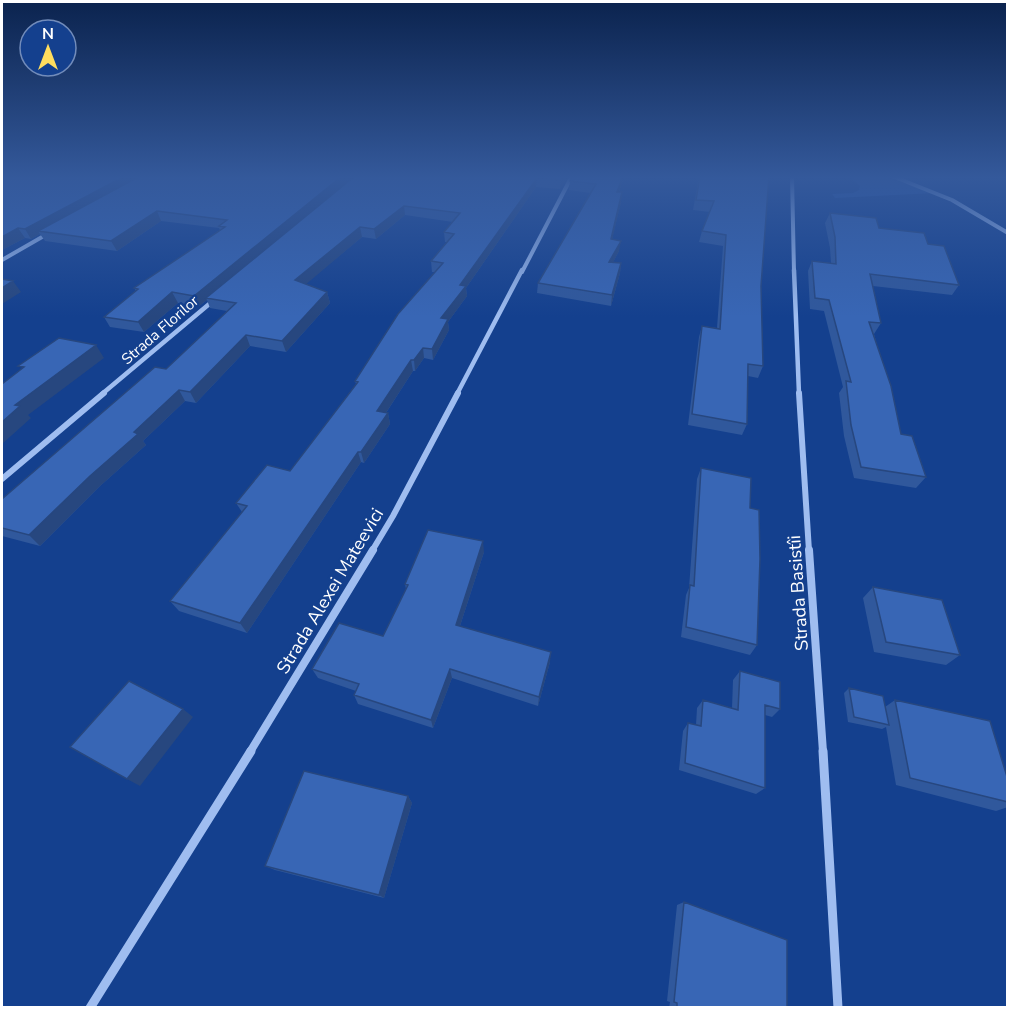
<svg xmlns="http://www.w3.org/2000/svg" width="1009" height="1009" font-family="'Nunito Sans',sans-serif">
<style>
.green{fill:#2658ad}
.lines{fill:none;stroke-linecap:round;stroke-linejoin:round}
.minor-far4{stroke:#9fbdf0;stroke-width:4}
.minor-far3{stroke:#9fbdf0;stroke-width:4.5}
.minor-far2{stroke:#9fbdf0;stroke-width:6}
.minor-far1{stroke:#9fbdf0;stroke-width:8}
.minor{stroke:#9fbdf0;stroke-width:9}
.wall{fill:#30589c}
.shaded-wall{fill:#27477f}
.building{fill:#3866b5;stroke:#27477f;stroke-width:1.5}
.labels{text-anchor:middle;dominant-baseline:central;stroke-width:4.5;stroke-linejoin:round;paint-order:stroke}
.far-street-label{font-size:15px;fill:#fff;stroke:#14408e}
.street-label{font-size:18px;fill:#fff;stroke:#14408e}
</style>
<rect width="100%" height="100%" fill="#14408e"/>
<!-- green -->
<path class="green" d="M848,176H882L935,193L835,198L832,194L853,193L859,190L860,186Z"/>
<g class="lines">
<!-- minor-far4 -->
<path class="minor-far4" d="M792,176L794,272
M892,176L952,200L1008,233
M2,260L49,233
M522,272L572,176"/>
<!-- minor-far3 -->
<path class="minor-far3" d="M794,270L799,394
M102,394L214,300
M457,394L522,270"/>
<!-- minor-far2 -->
<path class="minor-far2" d="M799,393L809,551
M2,479L104,393
M372,551L393,516L458,393"/>
<!-- minor-far1 -->
<path class="minor-far1" d="M809,550L823,752
M250,752L373,550"/>
<!-- minor -->
<path class="minor" d="M823,751L838,1008
M90,1008L251,751"/>
</g>
<!-- wall -->
<path class="wall" d="M2,176H568L560,189L536,187L466,288L467,296L448,322L449,330L433,360L424,358L415,371H413L386,413H388L390,424L364,463L361,462L247,633L179,611L170,601L242,512L236,503L290,471L356,384L355,381L435,272H432L431,261L447,242H445L444,232L453,222L405,215L376,239L362,237L305,284L327,292L330,303L286,352L250,346L196,403L185,401L143,441L146,445L99,487L40,546L2,536V499L166,369L227,311L210,308L207,300L199,306L178,303L144,332L110,327L104,317L136,291L134,288L220,230L219,228L161,221L117,251L45,241L40,234L31,239L25,238L2,250Z
M573,176H624L619,192L621,202L612,239L619,251L613,262L621,263L620,273L611,306L537,293L538,283L590,193L569,190L570,181Z
M699,176H769L761,286L763,366L758,378L748,376L747,424L742,435L688,425L699,337L702,326L717,328L723,246L699,242L702,231L710,212L693,210Z
M830,213L879,228L928,244L959,285L952,295L873,286L881,323L874,334L901,434L926,477L916,488L854,478L844,436L839,393L843,387L824,311L810,309L808,271L812,261L831,263L830,248L825,223Z
M701,468L750,508L757,645L750,655L681,637L686,595L689,588L697,479Z
M484,552L460,626L550,662L538,706L452,678L433,728L358,704L354,695L356,691L318,678L312,669L383,636L406,589L405,584Z
M873,587L960,655L946,665L874,652L863,598Z
M740,671L780,709L772,717L765,715V788L756,794L679,770L683,731L688,723L696,725L697,708L703,700L732,708L733,680Z
M849,688L885,707L895,700L1008,780V807L996,811L896,785L886,727L882,729L848,722L844,693Z
M408,796L412,803L384,898L275,870L265,866Z
M684,902L787,1008H669L670,1002L667,1001L677,905Z"/>
<!-- shaded-wall -->
<path class="shaded-wall" d="M125,176H146L38,231L40,234L31,239L25,229Z
M342,176H355L206,298L207,300L199,306L194,296Z
M563,176H568L560,189L561,180Z
M623,176H624L616,201L617,192Z
M537,178L536,187L466,288L467,296L448,322L449,330L433,360L432,349L441,318L460,285Z
M622,192L621,202L610,249L611,239Z
M404,206L405,215L376,239L374,229Z
M157,211L161,221L117,251L111,241Z
M360,227L362,237L298,291L295,280Z
M18,228L25,238L2,250V237Z
M621,241L619,251L608,272L609,262Z
M621,263L620,273L611,306L612,295Z
M13,281L21,292L2,304V288Z
M172,292L178,303L144,332L138,322Z
M327,292L330,303L286,352L282,341Z
M246,335L250,346L196,403L190,392Z
M96,345L104,358L28,415L31,418L2,444V422L15,405Z
M423,348L424,358L415,371L414,360Z
M411,360L413,371L380,422L377,411Z
M179,390L185,401L143,441L146,445L99,487L40,546L29,535L134,432Z
M388,413L390,424L364,463L361,452Z
M358,452L361,462L247,633L240,623Z
M483,541L484,552L457,635L456,625Z
M551,652L550,662L538,706L539,697Z
M450,669L452,678L433,728L431,720Z
M183,709L193,717L140,786L127,779Z
M408,796L412,803L384,898L379,895Z"/>
<!-- building -->
<path class="building" d="M2,176H125L25,229L18,228L2,237Z
M140,176H342L194,296L172,292L138,322L104,317L138,289L134,288L225,227L219,226L227,220L157,211L111,241L38,231Z
M355,176H563L561,180L537,178L460,285L466,286L441,318L448,319L432,349L423,348L414,360H411L377,411L388,413L361,452H358L240,623L170,601L247,506L236,503L267,465L290,471L358,382L355,381L398,314L443,263L431,261L454,234L444,232L460,213L404,206L374,229L360,227L295,280L327,292L282,341L246,335L190,392L179,390L134,432L138,434L90,476L29,535L2,528V499L155,367L166,369L236,303L206,298Z
M573,176H623L617,192H622L611,239L621,241L609,262L621,263L612,295L538,283L596,184L570,181Z
M700,176H769L761,286L763,366L748,364L747,424L692,414L702,326L720,329L726,235L702,231L714,201L696,200Z
M830,213L876,218L879,228L924,233L928,244L944,246L959,285L870,274L881,323L869,322L891,386L901,434L912,436L926,477L861,467L851,425L846,381L851,382L829,300L815,298L812,261L836,264L835,237Z
M2,279L13,281L2,288Z
M59,338L96,345L15,405L20,406L2,422V384L24,367L18,366Z
M701,468L751,478L750,508L759,510L760,559L757,645L686,627L690,585L694,586Z
M428,530L483,541L456,625L551,652L539,697L450,669L431,720L354,695L359,684L312,669L339,623L383,636L408,585L405,584Z
M873,587L942,600L960,655L886,642Z
M740,671L780,682V709L765,705V788L685,763L688,723L701,726L703,700L738,710Z
M129,681L183,709L127,779L70,747Z
M849,688L883,696L889,725L854,717Z
M895,700L990,721L1008,780V802L910,778Z
M304,771L408,796L379,895L265,866Z
M684,902L787,940V1008H677V1003L674,1002Z"/>
<!-- sky -->
<linearGradient id="sky" x2="0" y2="1"><stop stop-color="#0b234e"/><stop offset="0.56" stop-color="#34599b"/><stop offset="1" stop-color="#34599b" stop-opacity="0"/></linearGradient>
<rect width="1009" height="317" fill="url(#sky)"/>
<g class="labels">
<!-- far-street labels -->
<g class="far-street-label">
<text transform="translate(160 330) rotate(-41)">Strada Florilor</text>
</g>
<!-- street labels -->
<g class="street-label">
<text transform="translate(330 591) rotate(-59)">Strada Alexei Mateevici</text>
<text transform="translate(798 593) rotate(-94)">Strada Basistîi</text>
</g>
</g>
<!-- border -->
<rect width="1009" height="1009" fill="none" stroke="#ffffff" stroke-width="6"/>
<!-- north arrow -->
<g transform="translate(48 48)"><circle r="28" fill="#14408e" stroke="#728cbb" stroke-width="1.5"/>
<path d="M0-4.5L10 22L0 15L-10 22Z" fill="#ffdd5e"/>
<text y="-9" font-size="16" font-weight="bold" text-anchor="middle" fill="#ffffff">N</text>
</g>
</svg>
